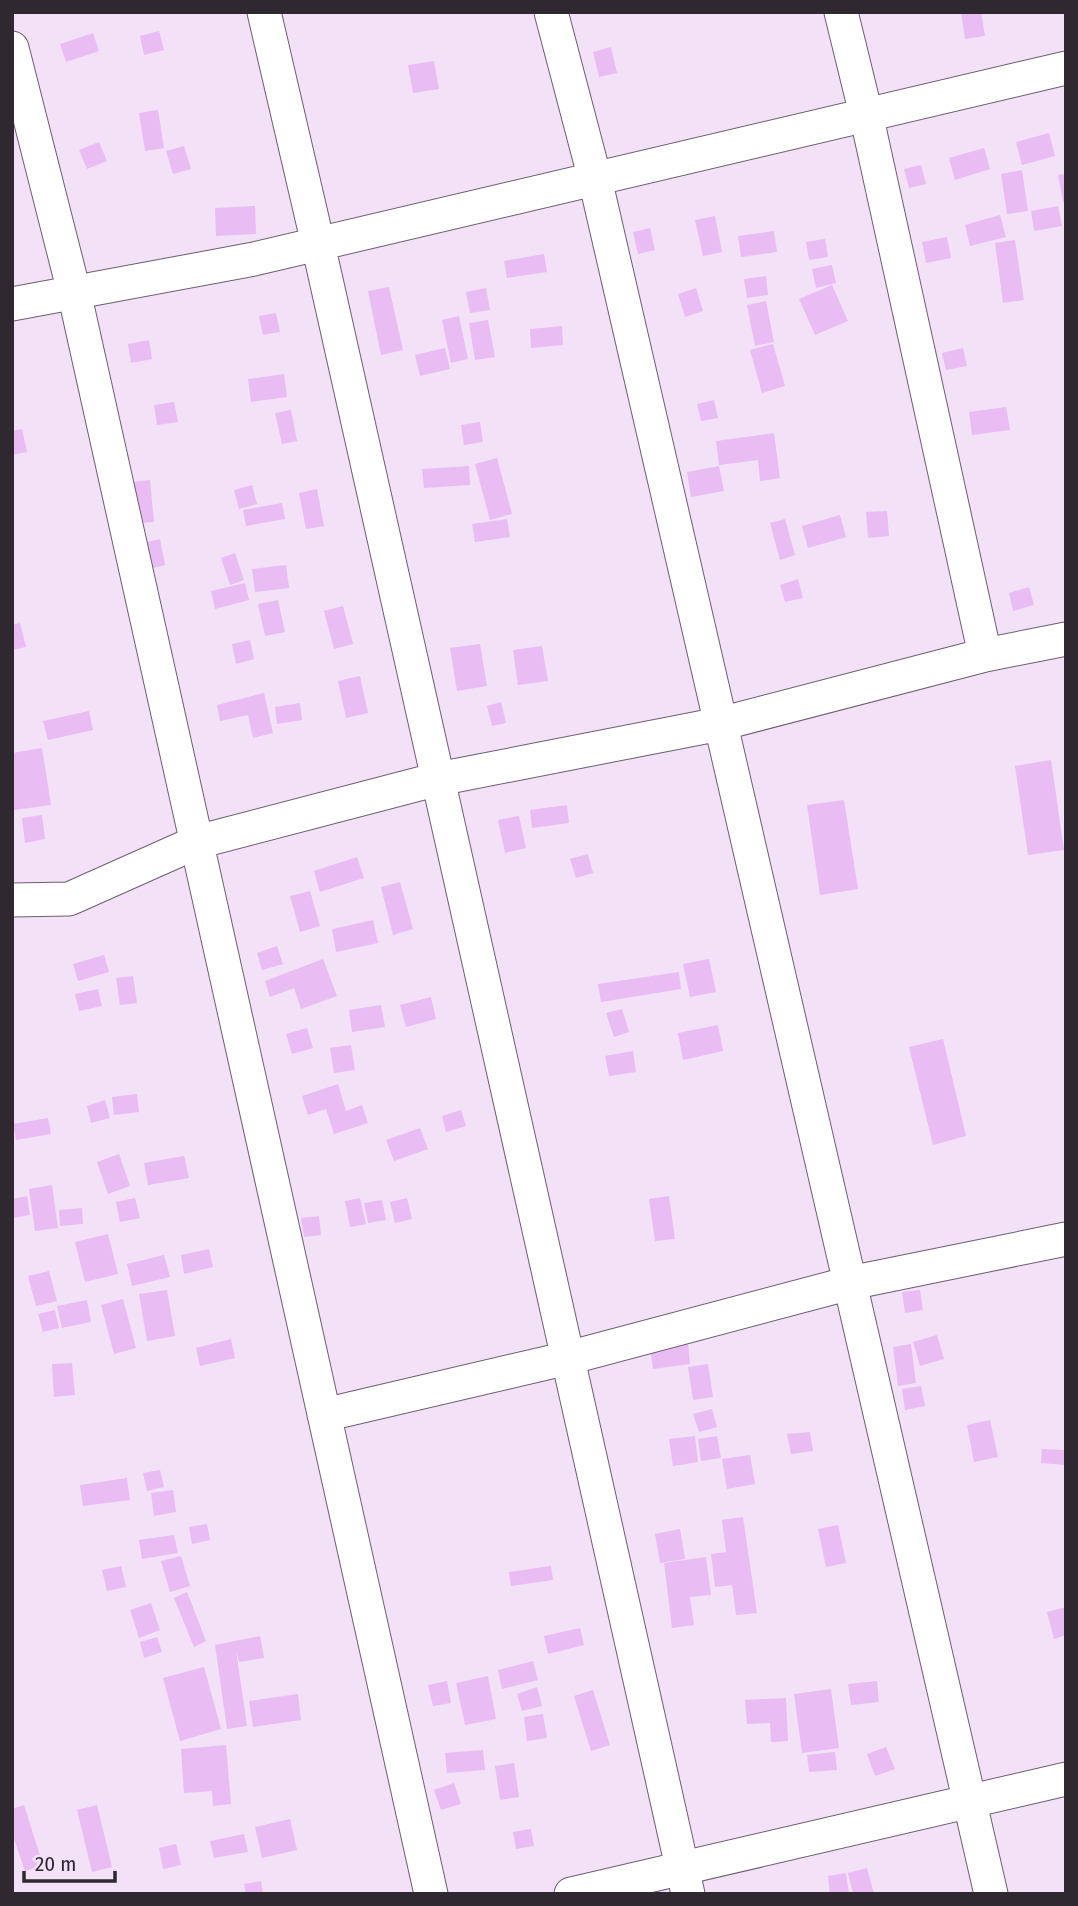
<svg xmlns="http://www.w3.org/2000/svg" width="1078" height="1906" font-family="'Fira Sans Condensed',sans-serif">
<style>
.building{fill:#e9bcf4}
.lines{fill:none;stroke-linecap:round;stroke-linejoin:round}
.street-casing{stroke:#6d5e71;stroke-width:35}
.street{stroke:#fff;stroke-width:33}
</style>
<rect width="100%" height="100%" fill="#f3e1f7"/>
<!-- building -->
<path class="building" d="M961,12H981L985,36L965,39Z
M159,31L164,50L144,55L140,36Z
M93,33L99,51L66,62L60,44Z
M611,47L617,73L599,77L593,52Z
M434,61L439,89L413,93L408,65Z
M158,110L164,148L145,151L139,113Z
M1049,133L1055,156L1022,165L1016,142Z
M99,142L107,161L87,169L79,150Z
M184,146L191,169L173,174L166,151Z
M984,148L990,169L955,180L949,158Z
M921,165L926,184L909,188L904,169Z
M1022,170L1028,211L1007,214L1001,174Z
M1066,174V202H1063L1058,175Z
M255,206L256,234L216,236L215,208Z
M1058,206L1062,226L1034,231L1031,211Z
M1000,215L1006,237L970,246L965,225Z
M715,216L722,252L703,256L695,220Z
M650,228L655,250L638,254L633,232Z
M774,231L777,252L741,257L738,236Z
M947,237L951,258L926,263L922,242Z
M825,239L828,257L809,260L806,242Z
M1015,240L1024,300L1003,303L995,243Z
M544,254L547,272L507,278L504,261Z
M832,265L836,283L816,288L812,269Z
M766,276L768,295L747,298L744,279Z
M832,285L848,321L815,335L799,299Z
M389,287L403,350L381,355L368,291Z
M486,288L490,310L470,313L466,292Z
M696,288L703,311L685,317L678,294Z
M766,301L774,342L755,346L747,305Z
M276,313L280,332L263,335L259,316Z
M459,316L468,359L451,363L442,320Z
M488,320L495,357L475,360L469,323Z
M562,326L563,345L531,348L530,329Z
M149,340L152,359L131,363L128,344Z
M773,344L785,386L762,393L750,350Z
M445,348L450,369L420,376L415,355Z
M963,348L967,366L946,370L942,353Z
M284,374L287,397L251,402L248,379Z
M714,400L718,418L701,421L697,404Z
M174,402L178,422L157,425L154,405Z
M1006,407L1010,430L972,435L969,412Z
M291,410L297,441L282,444L275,413Z
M480,422L483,442L464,445L461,425Z
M22,429L27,452L12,455V431Z
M774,433L780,478L760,481L758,460L719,465L716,441Z
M497,458L512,514L490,520L475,464Z
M469,466L470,485L424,488L422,469Z
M719,466L724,491L691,497L687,472Z
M150,480L154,522L136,523L132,482Z
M252,485L257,504L239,509L234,490Z
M317,489L324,526L306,529L299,493Z
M282,503L285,519L246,526L243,510Z
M887,511L889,536L868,538L866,512Z
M840,515L846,537L808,548L802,526Z
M507,519L510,537L475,542L472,524Z
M785,519L795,555L780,560L770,523Z
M160,539L165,565L149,569L143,543Z
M235,553L244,580L230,585L221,558Z
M286,565L289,588L255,592L252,569Z
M798,579L803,598L785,602L780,585Z
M245,583L249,600L215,609L211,591Z
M1029,587L1034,605L1013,611L1009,593Z
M278,600L285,632L265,636L258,604Z
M343,606L353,644L334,649L324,611Z
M20,623L26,647L12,650V625Z
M250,640L254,659L236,664L232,644Z
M480,644L487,686L457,691L450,648Z
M542,646L548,681L518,685L513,650Z
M360,676L368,713L346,718L338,681Z
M264,693L273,733L253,738L248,715L220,721L217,705Z
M501,702L506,723L492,726L487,706Z
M300,703L302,720L277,724L275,707Z
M89,711L93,730L48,740L43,721Z
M42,748L51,805L14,810L12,753Z
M1051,760L1064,850L1028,855L1015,766Z
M844,800L858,889L820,895L807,805Z
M567,805L569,823L532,828L530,810Z
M42,815L45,839L25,843L22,818Z
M519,816L526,848L505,853L498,820Z
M588,854L593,873L576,878L570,859Z
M357,857L364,878L320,892L314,871Z
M400,882L413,929L393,935L381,887Z
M310,891L320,926L300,932L290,896Z
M373,920L378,943L336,952L332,929Z
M277,946L283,964L262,970L257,953Z
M104,955L109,972L78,981L73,964Z
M323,959L337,996L301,1009L294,988L270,997L265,981Z
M709,959L716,992L690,997L683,964Z
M679,972L681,989L601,1002L598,984Z
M133,976L137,1003L120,1005L116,978Z
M98,989L102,1006L79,1011L75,994Z
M431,997L436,1019L406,1027L400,1005Z
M381,1005L385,1027L352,1032L349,1010Z
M622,1009L629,1032L614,1037L606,1013Z
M718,1025L723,1051L683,1060L678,1033Z
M307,1028L313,1048L292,1054L286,1034Z
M943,1039L966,1136L933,1145L909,1047Z
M351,1045L355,1070L334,1073L330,1048Z
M633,1051L636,1072L609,1076L605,1056Z
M338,1084L346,1111L362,1105L368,1123L334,1134L326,1109L308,1115L302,1096Z
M137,1094L139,1112L114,1115L112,1097Z
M105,1100L110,1118L91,1123L87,1106Z
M461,1110L466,1126L446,1132L442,1116Z
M48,1118L51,1134L16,1140L13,1124Z
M420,1128L428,1149L394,1161L386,1140Z
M119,1154L130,1186L108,1194L97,1162Z
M184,1156L189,1178L148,1185L144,1163Z
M52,1185L58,1228L35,1231L29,1189Z
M27,1196L30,1215L13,1218L12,1199Z
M669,1196L675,1239L655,1241L649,1199Z
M135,1198L140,1218L120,1222L116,1202Z
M360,1198L366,1224L350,1227L345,1201Z
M407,1198L412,1219L395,1223L390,1202Z
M382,1200L386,1220L368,1223L364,1203Z
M82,1208L83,1224L60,1226L59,1210Z
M319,1216L321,1235L304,1237L301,1218Z
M108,1234L118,1274L85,1282L75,1242Z
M209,1249L213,1267L184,1274L181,1255Z
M164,1255L170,1277L132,1286L127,1264Z
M49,1271L57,1301L36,1306L28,1276Z
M167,1290L175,1336L147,1341L139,1294Z
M920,1290L923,1310L905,1313L902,1292Z
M123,1299L136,1348L114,1354L101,1305Z
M87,1300L91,1322L62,1328L57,1306Z
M55,1310L59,1328L43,1332L38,1314Z
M937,1335L944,1359L920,1366L913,1342Z
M231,1339L235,1358L200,1366L196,1348Z
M688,1343L690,1364L653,1369L650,1349Z
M911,1344L916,1383L898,1386L893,1347Z
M72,1363L75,1395L54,1397L52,1364Z
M708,1364L713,1397L693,1400L688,1367Z
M921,1386L925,1406L905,1410L902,1389Z
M712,1409L717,1427L699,1432L693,1414Z
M990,1420L998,1457L974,1462L967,1425Z
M810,1432L813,1451L791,1454L787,1434Z
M695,1436L698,1462L673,1466L669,1439Z
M717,1436L721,1458L701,1461L698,1439Z
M1042,1449L1065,1450L1064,1465L1041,1463Z
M750,1455L755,1484L727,1489L722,1459Z
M160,1470L164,1487L147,1491L143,1473Z
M127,1478L130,1500L83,1506L80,1485Z
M173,1490L176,1512L154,1516L151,1493Z
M743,1517L757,1613L736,1615L732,1585L715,1587L711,1554L726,1552L722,1520Z
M207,1524L210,1540L192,1544L189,1527Z
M838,1525L846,1563L826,1567L818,1529Z
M680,1529L685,1559L660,1563L655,1534Z
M174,1535L178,1553L142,1559L139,1540Z
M181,1556L190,1586L170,1592L161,1561Z
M706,1557L711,1595L690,1597L694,1625L672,1628L664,1563Z
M121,1566L126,1587L107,1591L102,1570Z
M551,1566L553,1580L511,1586L509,1572Z
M187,1592L206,1641L194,1647L174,1598Z
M151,1603L160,1630L139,1638L130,1610Z
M1066,1607V1635L1054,1639L1047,1612Z
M580,1628L584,1645L548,1654L544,1636Z
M260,1636L264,1658L239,1662L236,1650L247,1726L227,1729L215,1645Z
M157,1637L162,1652L144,1658L140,1642Z
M533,1661L538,1680L502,1689L498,1670Z
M204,1667L221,1729L180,1741L163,1678Z
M488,1676L496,1719L465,1725L456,1683Z
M447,1681L451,1703L433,1706L428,1685Z
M877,1681L879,1702L851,1705L848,1684Z
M537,1687L542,1706L522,1711L517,1694Z
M831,1689L839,1748L802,1753L794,1694Z
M593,1690L610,1745L591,1751L574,1696Z
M298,1694L301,1720L253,1727L249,1701Z
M786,1698L788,1741L771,1742L770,1723L747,1724L745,1700Z
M543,1714L547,1738L527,1741L524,1717Z
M226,1745L231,1804L213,1806L212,1791L184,1793L181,1749Z
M886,1747L895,1769L875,1776L867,1754Z
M483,1750L485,1770L447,1773L445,1753Z
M835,1752L837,1770L809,1772L807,1755Z
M514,1763L519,1797L500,1800L495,1766Z
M454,1783L461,1804L441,1810L434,1790Z
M24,1805L43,1865L25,1871L12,1833V1809Z
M97,1805L112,1867L92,1872L77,1810Z
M290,1819L297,1850L262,1858L255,1827Z
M531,1829L534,1846L516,1849L513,1832Z
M244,1834L248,1852L214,1858L210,1841Z
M176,1844L181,1865L163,1869L159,1848Z
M867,1868L874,1894H853L848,1873Z
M846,1873L849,1894H830L828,1876Z
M261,1881L263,1894H246L244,1884Z"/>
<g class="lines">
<!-- street casing -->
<g class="street-casing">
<path id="street" d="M264,12L318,244L688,1894
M551,12L595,179L991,1894
M841,12L866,114L985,655
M12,48L74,292L431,1894
M12,304L254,259L1066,68
M12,900L69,899L197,842L438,779L720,724L985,655L1066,639
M324,1415L568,1358L850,1283L1066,1239
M571,1894L1066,1779"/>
</g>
<!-- street -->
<use href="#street" class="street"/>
</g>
<!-- border -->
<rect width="1078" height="1906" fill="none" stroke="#2f2830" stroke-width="28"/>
<!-- scale -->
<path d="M24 1871v10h91v-10" fill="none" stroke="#2f2830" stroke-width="3.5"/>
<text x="35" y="1871" font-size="21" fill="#2f2830" stroke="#f3e1f7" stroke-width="5" paint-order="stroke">20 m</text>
</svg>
